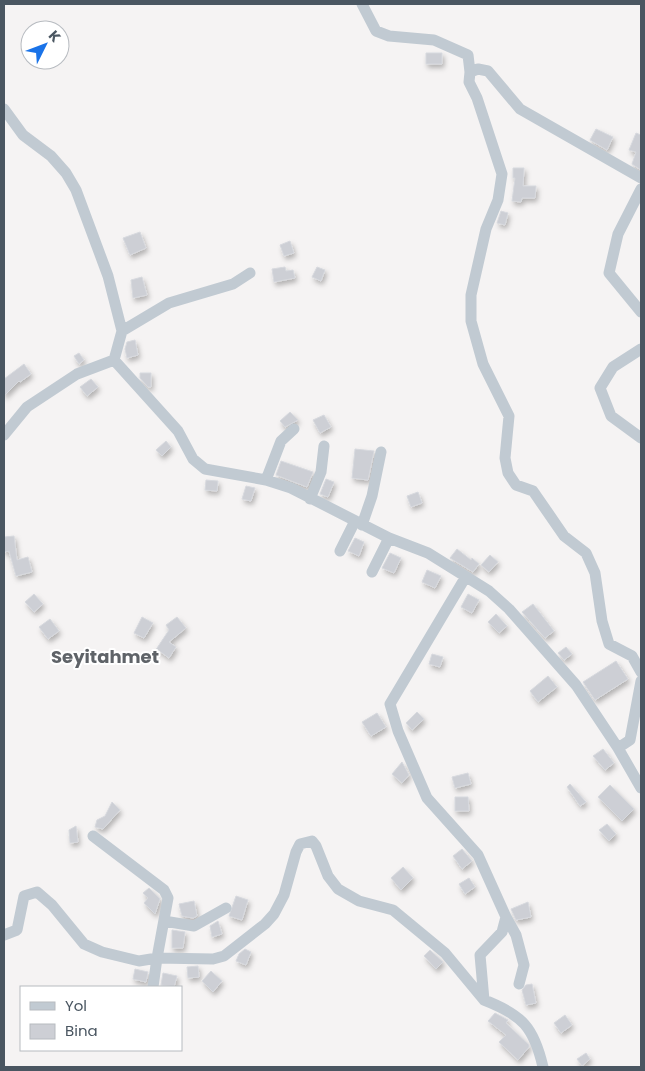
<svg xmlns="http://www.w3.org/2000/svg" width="645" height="1071" font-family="Poppins,sans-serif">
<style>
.building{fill:#cdcfd5;stroke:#d7d9de;filter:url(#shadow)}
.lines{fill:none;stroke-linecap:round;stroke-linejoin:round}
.minor{stroke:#c1cad2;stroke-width:11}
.labels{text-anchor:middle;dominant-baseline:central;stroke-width:4;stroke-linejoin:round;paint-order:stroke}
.quarter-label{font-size:18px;font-weight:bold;fill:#5f6368;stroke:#fff}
</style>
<defs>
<filter id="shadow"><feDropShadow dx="2" dy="3.5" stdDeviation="2.5" flood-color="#0004"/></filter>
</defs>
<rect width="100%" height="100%" fill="#f5f3f3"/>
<!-- building -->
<path class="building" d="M426,53H442V64H426Z
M596,129L613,137L607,150L590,140Z
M636,133L641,135V170L632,164L636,152L629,150Z
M513,168H524L523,186H536L535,198H522L521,202L512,201L515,178H513Z
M501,211L508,213L505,225L497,223Z
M140,232L146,248L130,255L123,238Z
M290,241L294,253L284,256L280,245Z
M285,267L286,271L293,270L295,278L274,282L272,269Z
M317,267L325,270L321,281L312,277Z
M142,277L147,295L133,298L131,280Z
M135,340L138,355L127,358L125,349L127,342Z
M79,353L84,360L79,364L74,356Z
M24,364L31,374L20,382L19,381L4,396V379Z
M140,373H151V387H148L140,378Z
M91,379L98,387L87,396L80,387Z
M290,412L298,420L285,427L280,421Z
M324,415L331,427L320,433L313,420Z
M166,441L171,447L162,456L156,450Z
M355,449L374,451L368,480L352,478Z
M281,461L313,472L307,487L276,475Z
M326,479L334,482L328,497L320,494Z
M206,480L218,481L217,491L205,490Z
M246,486L255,488L251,501L242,499Z
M418,492L422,503L411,507L407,496Z
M14,536L17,560L28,557L32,572L16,576L9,551L4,552V537Z
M355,538L364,542L359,556L348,551Z
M457,549L471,560L472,558L479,564L473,572L450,558Z
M390,553L401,558L394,573L382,568Z
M490,555L498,562L489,572L481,565Z
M427,570L441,576L435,588L422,582Z
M34,594L43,604L34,612L25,602Z
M468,594L479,600L472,613L461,607Z
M533,604L554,631L545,638L522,612Z
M496,614L507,626L499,633L488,622Z
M142,617L153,623L144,638L134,633Z
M177,617L186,628L169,642L176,647L169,658L158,650L155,651L169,630L166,625Z
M50,619L59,631L48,639L39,627Z
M566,647L572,654L564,660L558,653Z
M432,654L443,657L440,667L429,664Z
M616,661L628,679L595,700L583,682Z
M548,676L557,687L538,702L530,691Z
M417,712L424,719L412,730L406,723Z
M377,713L386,727L371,736L362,722Z
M603,749L614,763L605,770L593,756Z
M402,762L409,775L402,783L392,774Z
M468,773L471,784L455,788L452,777Z
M570,784L586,802L580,806L567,787Z
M610,785L634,809L622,821L598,797Z
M455,797H468L469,811H455Z
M112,802L120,810L103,829L95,827L97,820L105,816Z
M607,824L616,834L609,841L599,830Z
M76,826L78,842L70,843L69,830Z
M462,849L472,861L462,869L453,856Z
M403,867L413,878L401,890L391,878Z
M469,878L475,887L465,894L459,884Z
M149,888L160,899L155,914L144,903L148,898L143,893Z
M236,896L248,900L242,920L229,916Z
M194,901L197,916L193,918L182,916L179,904Z
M528,902L531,917L516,920L511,909Z
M218,921L222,934L212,937L210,926Z
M172,930L185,932L183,948H172Z
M245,949L251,952L246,965L236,961L239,954Z
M430,950L443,962L436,969L424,956Z
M198,966L199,977L188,978L187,967Z
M135,969L148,972L146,982L133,979Z
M211,971L222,981L213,992L202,981Z
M163,973L177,976L174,987L161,985Z
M532,984L536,1003L526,1005L522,990L526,985Z
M495,1013L508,1020L506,1023L529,1045V1047L518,1060L499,1042L506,1035L488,1021Z
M565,1015L572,1025L561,1033L554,1023Z
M586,1053L590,1059L582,1066L577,1059Z"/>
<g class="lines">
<!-- minor -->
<path class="minor" d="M362,4L376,31L389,36L434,40L468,55L470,72
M4,109L23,135L51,156L66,173L76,190L108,276L122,331L114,360
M641,178L520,109L488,71L478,69L470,72L469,82L477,98L502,174L498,200L486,229L471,295V321L483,364L509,416L505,458L508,473L516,485L533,491L564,536L586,553L595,573L602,621L609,644L632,656L641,672
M641,189L618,234L609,273L641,312
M122,331L169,303L233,284L250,273
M641,349L613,367L600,388L611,416L641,438
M4,435L27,407L77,374L114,360L178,431L193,459L205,469L266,480L291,488L389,538L428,553L489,591L509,609L576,685L618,748L630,740L641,681
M266,480L281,441L294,429
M310,499L321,472L324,446
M362,525L372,496L381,452
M340,551L355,521
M372,572L389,538
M465,578L390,704L398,731L427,798L478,855L506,917L502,932L480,955L484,1000C523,1015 534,1028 543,1067
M618,748L641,788
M506,917L516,935L524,965L519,984
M164,921L194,926L226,908
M4,935L17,930L24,896L37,892L52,905L84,944L102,952L139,961L157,958L168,898L164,890L93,836
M153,987L157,958L213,959L224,956L265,924L274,914L284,895L296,852L300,844L312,841L316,846L328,876L338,889L359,901L393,910L445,953L484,1000"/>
</g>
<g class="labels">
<!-- quarter labels -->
<g class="quarter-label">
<text x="105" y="656">Seyitahmet</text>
</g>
</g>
<!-- border -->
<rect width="645" height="1071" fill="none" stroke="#4a5661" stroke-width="10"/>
<!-- legend -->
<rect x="20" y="986" width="162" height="65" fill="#ffffff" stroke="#b7bbc0"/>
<rect x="30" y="1002" width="25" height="8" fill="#c1cad2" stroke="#b7bbc0"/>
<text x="65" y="1011" font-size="15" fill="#4a5661">Yol</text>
<rect x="30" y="1024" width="25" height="15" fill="#cdcfd5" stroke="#b7bbc0"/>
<text x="65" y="1036" font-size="15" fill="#4a5661">Bina</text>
<!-- north arrow -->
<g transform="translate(45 45) rotate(48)"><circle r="24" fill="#ffffff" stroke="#b7bbc0"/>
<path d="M0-4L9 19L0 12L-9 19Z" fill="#1a73e8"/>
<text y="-8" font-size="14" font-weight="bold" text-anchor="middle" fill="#4a5661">K</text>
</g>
</svg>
